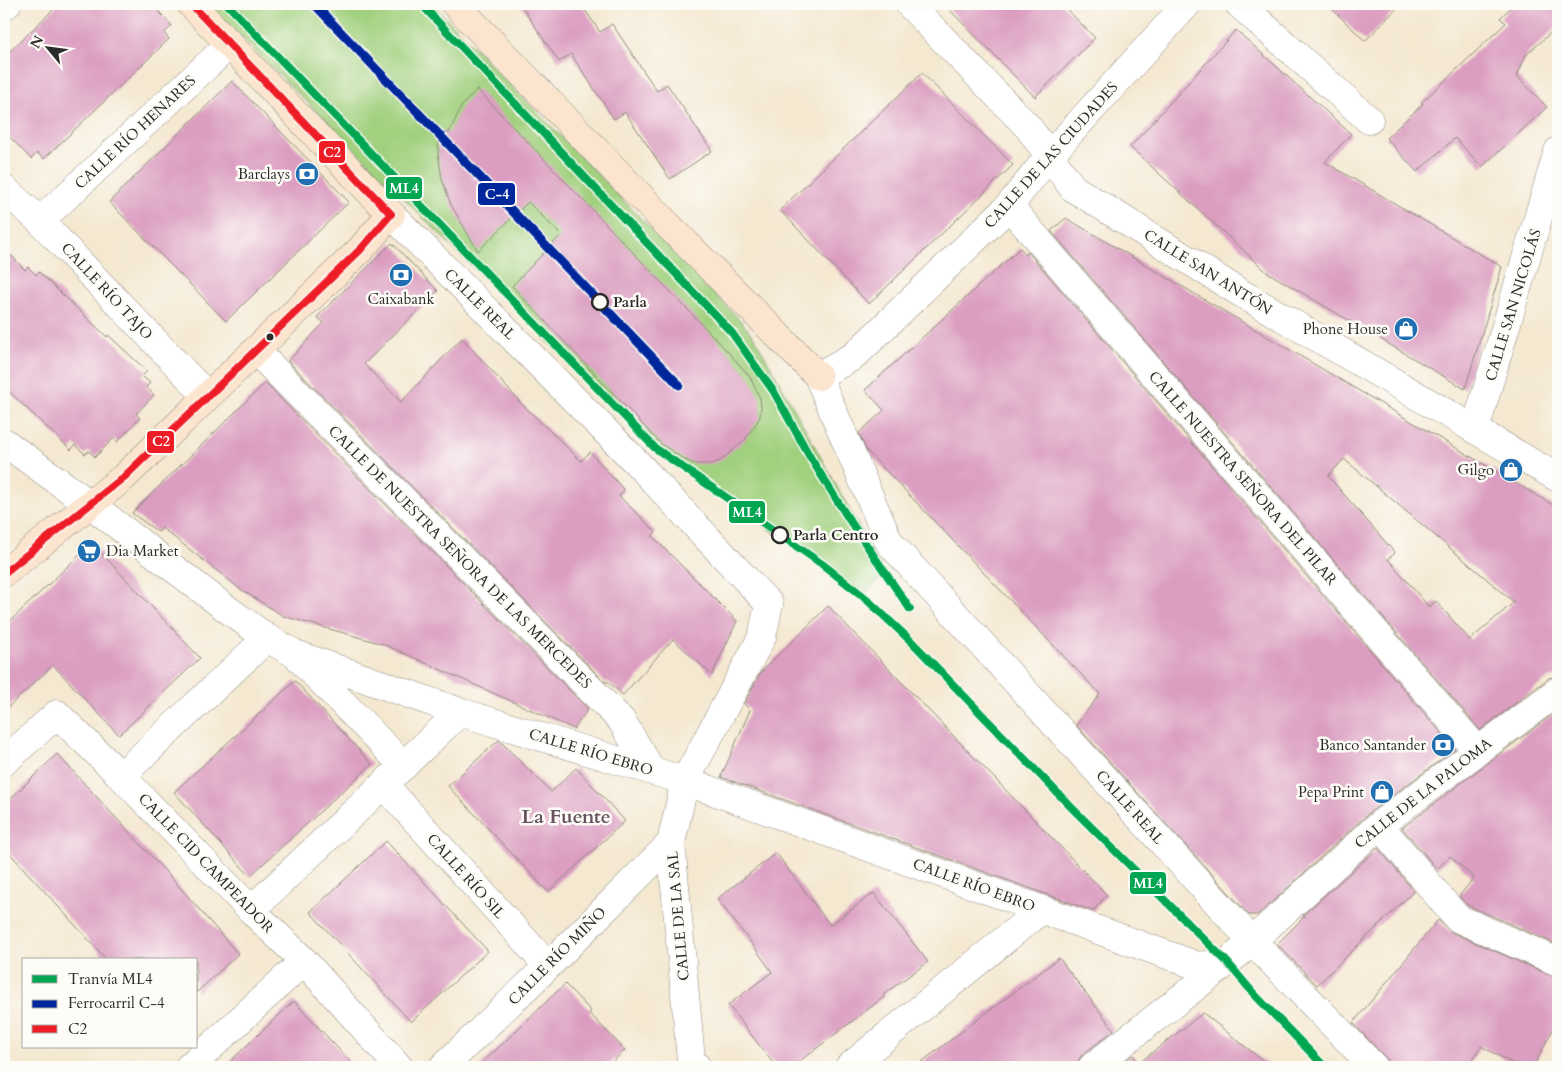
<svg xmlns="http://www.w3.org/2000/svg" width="1562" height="1071" font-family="Cardo,serif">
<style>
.green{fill:#a1d07e;stroke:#667e54}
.building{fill:#db9ec1;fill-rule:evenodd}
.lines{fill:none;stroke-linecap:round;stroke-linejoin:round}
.street-casing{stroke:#908a7e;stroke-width:29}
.secondary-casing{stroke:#908a7e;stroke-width:29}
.street{stroke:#fff;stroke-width:28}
.secondary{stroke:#fbe5cf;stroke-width:28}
.bus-1-casing{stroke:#fdfcf7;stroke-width:11}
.bus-1{stroke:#ee1c25;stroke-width:8}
.rail-1-casing{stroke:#fdfcf7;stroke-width:12}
.rail-1{stroke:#00289c;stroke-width:9}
.tram-1-casing{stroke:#fdfcf7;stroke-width:11}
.tram-1{stroke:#00a651;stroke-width:8}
.stop-dot{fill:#fdfcf7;stroke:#2b2b2b;stroke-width:2.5}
.bus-dot{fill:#2b2b2b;stroke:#fdfcf7;stroke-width:2}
.labels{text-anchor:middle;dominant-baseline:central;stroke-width:5;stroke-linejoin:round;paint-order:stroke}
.street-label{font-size:15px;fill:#2b2b2b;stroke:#fdfcf7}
.poi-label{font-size:15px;fill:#2b2b2b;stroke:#fdfcf7;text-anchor:end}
.stop-label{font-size:15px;font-weight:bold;fill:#2b2b2b;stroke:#fdfcf7;text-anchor:start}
.district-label{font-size:20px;font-weight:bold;fill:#695360;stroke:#fdfcf7}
.line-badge{stroke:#fdfcf7;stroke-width:2}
.badge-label{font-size:14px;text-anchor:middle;font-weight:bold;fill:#fff}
</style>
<rect width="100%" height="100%" fill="#fdfcf7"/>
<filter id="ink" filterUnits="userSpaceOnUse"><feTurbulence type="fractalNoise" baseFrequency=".02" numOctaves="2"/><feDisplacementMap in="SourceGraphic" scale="10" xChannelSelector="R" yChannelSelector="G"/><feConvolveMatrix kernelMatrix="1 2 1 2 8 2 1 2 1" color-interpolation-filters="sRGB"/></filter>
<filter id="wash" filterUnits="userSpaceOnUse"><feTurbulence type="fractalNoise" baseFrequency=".0096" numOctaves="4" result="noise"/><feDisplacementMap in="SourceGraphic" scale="20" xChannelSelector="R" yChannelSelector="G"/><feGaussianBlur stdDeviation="1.12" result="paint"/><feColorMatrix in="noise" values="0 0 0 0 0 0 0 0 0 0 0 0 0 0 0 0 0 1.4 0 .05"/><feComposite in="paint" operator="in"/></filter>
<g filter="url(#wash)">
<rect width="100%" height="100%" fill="#f4e8d1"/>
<!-- green -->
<path class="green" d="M208,4H432L739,319L755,338L885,574L863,596L655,448Z"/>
<g id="blocks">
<!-- building -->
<path class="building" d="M59,4H152L172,26L164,33L169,39L44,159L37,153L31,159L4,131V57Z
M520,4H581L600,32L612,24L657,91L667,84L712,151L670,179L625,112L614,119L571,54L559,62Z
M944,4H1062L1095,38L1035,97Z
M1327,4H1401L1365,41Z
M1514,4H1558V26L1526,55L1517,76L1547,107L1482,167L1455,138L1417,172L1386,138L1423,104L1421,103L1506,23L1500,18Z
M1236,30L1351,134L1325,162L1502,267L1465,389L1267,272L1130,147Z
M922,73L1013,165L869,304L780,210Z
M232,81L349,202L226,321L109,202Z
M477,89L731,355L750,377L760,398L761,407L760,417L745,440L720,461L711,464H696L685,460L661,444L512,286L561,235L528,202L478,251L451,205L442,179L438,153L439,131L449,133L461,107Z
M1066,218L1558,508V676L1549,678L1480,730L1051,231ZM1344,459L1476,570L1514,602L1470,640L1436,601L1429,607L1388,559L1395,553L1328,476Z
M392,243L438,291L364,364L401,402L462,338L520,402L581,461L590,452L624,490L619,496L656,532L652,536L737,621L712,675L673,639L623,695L607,681L606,683L288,361L324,323L317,317Z
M4,248L25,270L28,267L36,275L39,272L107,337L108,335L147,371L142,376L150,383L146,387L154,395L136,414L140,418L117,442L114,438L95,457L89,451L85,454L75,445L71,450L4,387Z
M1020,248L1026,255L1028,252L1455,749L1369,813L1258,915H1249L1076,725L1100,694L866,450L859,433L884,410L865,390Z
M265,383L588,709L574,729L383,644L283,616L239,588L162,528L158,532L132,513Z
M92,543L200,658L119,735L53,665L4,711V627Z
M828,606L1107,895L1093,911L721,777L750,710L744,704L761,672Z
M295,681L372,764L250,876L174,792Z
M1558,710V945L1467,905L1459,896L1474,878L1450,856L1437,869L1402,828Z
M499,740L551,792L576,768L625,821L548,892L448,786Z
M57,754L177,884L238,954L196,993V960H107L4,847V805Z
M386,841L488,951L411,1022L310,912Z
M1378,848L1414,891L1317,985L1277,944L1305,916L1303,915Z
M776,853L830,925L874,893L928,962L884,994V997L792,1067H776L728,1005L772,972L752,944L717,899Z
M1438,920L1451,932L1552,976L1558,977V1020L1533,1067H1519L1481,1046L1468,1067H1394L1353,1023Z
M1059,958L1114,1030L1082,1055L1078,1061L1077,1067H915Z
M565,984L591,1011L589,1013L625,1050L607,1067H478Z
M294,1001L355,1067H224Z
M1203,1013L1271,1067H1117L1133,1055L1139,1063Z"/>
</g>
</g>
<g filter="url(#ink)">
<use href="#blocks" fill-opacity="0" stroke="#908a7e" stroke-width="1"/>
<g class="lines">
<!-- street casing -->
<g class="street-casing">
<path id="street" d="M909,4L1028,127L1073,188L1239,292L1558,478
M1187,4L1050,155L1009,206L854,356L818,376L889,542L1252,941L1374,1067
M1239,4L1369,120
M4,6L7,4
M4,189L40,221L207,396
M1009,206L1477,750
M391,214L638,464L769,604L762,637L685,781L671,843L691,1060L697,1067
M40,221L230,44
M256,351L621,720L652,771
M1475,430L1558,151
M4,442L91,505L223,606L267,638L295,654L460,712L685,781L1198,966L1227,962
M300,659L404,766
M4,762L57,714L121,776L251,910L304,961L399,1067
M121,776L267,638
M384,785L548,966
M1379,825L1457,918L1558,962
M251,910L460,712
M189,1067L304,961
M443,1067L548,966L671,843
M849,1067L1041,910
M1092,1067L1239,953L1379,825L1558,691"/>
</g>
<!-- secondary casing -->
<g class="secondary-casing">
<path id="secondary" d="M455,4L665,222L818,376
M4,573L124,477L361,249L391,214L191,4"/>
</g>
<!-- street -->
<use href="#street" class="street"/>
<!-- secondary -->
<use href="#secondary" class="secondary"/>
<!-- bus-1 casing -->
<g class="bus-1-casing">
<path id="bus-1" d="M4,573L124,477L361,249L391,214L191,4"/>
</g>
<!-- bus-1 -->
<use href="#bus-1" class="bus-1"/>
<!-- rail-1 casing -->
<g class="rail-1-casing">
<path id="rail-1" d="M314,4L679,385"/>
</g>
<!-- rail-1 -->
<use href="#rail-1" class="rail-1"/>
<!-- tram-1 casing -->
<g class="tram-1-casing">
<path id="tram-1" d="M227,4L655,448L822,564L863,596L913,643L1072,808L1227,962L1254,994L1325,1067
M421,4L732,333L774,392L810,457L848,518L910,609"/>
</g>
<!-- tram-1 -->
<use href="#tram-1" class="tram-1"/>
</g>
</g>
<!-- icons -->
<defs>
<g id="bank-disc" transform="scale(1.25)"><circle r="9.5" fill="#1f6fb2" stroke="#fdfcf7"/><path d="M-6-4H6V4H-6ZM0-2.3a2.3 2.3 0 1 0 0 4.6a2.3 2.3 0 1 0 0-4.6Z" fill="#fff"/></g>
<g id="shop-disc" transform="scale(1.25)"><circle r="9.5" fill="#1f6fb2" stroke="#fdfcf7"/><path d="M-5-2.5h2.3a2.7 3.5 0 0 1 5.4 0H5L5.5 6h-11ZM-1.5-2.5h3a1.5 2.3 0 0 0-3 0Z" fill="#fff"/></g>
<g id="supermarket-disc" transform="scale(1.25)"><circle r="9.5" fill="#1f6fb2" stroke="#fdfcf7"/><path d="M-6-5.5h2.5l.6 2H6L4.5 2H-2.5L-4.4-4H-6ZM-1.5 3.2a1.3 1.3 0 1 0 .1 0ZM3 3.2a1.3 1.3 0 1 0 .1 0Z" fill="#fff"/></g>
</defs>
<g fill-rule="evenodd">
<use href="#bank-disc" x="307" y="174"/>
<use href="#bank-disc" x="401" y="275"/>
<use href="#shop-disc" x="1406" y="329"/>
<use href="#shop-disc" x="1511" y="470"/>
<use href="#supermarket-disc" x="89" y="551"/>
<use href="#bank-disc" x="1443" y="745"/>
<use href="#shop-disc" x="1382" y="792"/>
</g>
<!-- markers -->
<g class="stop-dot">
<circle cx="600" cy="302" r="8"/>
<circle cx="780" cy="535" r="8"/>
</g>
<circle class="bus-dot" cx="270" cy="337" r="4.5"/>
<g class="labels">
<!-- street labels -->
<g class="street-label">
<text transform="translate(135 132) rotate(-43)">CALLE RÍO HENARES</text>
<text transform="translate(1051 155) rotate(-48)">CALLE DE LAS CIUDADES</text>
<text transform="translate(1208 272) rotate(32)">CALLE SAN ANTÓN</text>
<text transform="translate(107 291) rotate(47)">CALLE RÍO TAJO</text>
<text transform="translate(480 304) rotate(45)">CALLE REAL</text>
<text transform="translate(1513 305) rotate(-73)">CALLE SAN NICOLÁS</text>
<text transform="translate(1243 478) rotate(49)">CALLE NUESTRA SEÑORA DEL PILAR</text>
<text transform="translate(460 557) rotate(45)">CALLE DE NUESTRA SEÑORA DE LAS MERCEDES</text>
<text transform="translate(591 752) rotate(17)">CALLE RÍO EBRO</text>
<text transform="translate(1423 793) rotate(-38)">CALLE DE LA PALOMA</text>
<text transform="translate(1130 807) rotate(48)">CALLE REAL</text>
<text transform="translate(206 863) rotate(46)">CALLE CID CAMPEADOR</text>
<text transform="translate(466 876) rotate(48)">CALLE RÍO SIL</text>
<text transform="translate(974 885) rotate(20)">CALLE RÍO EBRO</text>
<text transform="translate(678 916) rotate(-95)">CALLE DE LA SAL</text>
<text transform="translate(557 956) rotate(-45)">CALLE RÍO MIÑO</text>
</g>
<!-- poi labels -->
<g class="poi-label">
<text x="290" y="174">Barclays</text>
<text x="401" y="299" text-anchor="middle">Caixabank</text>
<text x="1388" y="329">Phone House</text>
<text x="1494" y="470">Gilgo</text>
<text x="106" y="551" text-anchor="start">Dia Market</text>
<text x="1426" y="745">Banco Santander</text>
<text x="1364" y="792">Pepa Print</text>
</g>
<!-- stop labels -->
<g class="stop-label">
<text x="613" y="302">Parla</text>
<text x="793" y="535">Parla Centro</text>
</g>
<!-- district labels -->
<g class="district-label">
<text x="566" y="816">La Fuente</text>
</g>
</g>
<g class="line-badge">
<rect x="318" y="140" width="28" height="24" rx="5" fill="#ee1c25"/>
<rect x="385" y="176" width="38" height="24" rx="5" fill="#00a651"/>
<rect x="477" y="182" width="39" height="24" rx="5" fill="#00289c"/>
<rect x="146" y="430" width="29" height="24" rx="5" fill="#ee1c25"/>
<rect x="728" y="500" width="38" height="24" rx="5" fill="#00a651"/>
<rect x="1129" y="871" width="38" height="24" rx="5" fill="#00a651"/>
</g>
<g class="badge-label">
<text x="332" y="157">C2</text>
<text x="404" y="193">ML4</text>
<text x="497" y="199">C-4</text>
<text x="161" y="446">C2</text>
<text x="747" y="517">ML4</text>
<text x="1148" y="888">ML4</text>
</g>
<!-- margin -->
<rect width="1562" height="1071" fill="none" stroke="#fdfcf7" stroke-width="20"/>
<!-- legend -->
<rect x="22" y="958" width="175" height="90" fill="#fdfcf7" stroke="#a9a8a5"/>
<rect x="32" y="975" width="25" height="8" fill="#00a651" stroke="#a9a8a5"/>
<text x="68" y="984" font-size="15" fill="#2b2b2b">Tranvía ML4</text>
<rect x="32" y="1000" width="25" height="8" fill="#00289c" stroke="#a9a8a5"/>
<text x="68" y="1008" font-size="15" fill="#2b2b2b">Ferrocarril C-4</text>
<rect x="32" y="1025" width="25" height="8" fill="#ee1c25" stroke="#a9a8a5"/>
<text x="68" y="1034" font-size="15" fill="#2b2b2b">C2</text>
<!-- north arrow -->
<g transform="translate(48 48) rotate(299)" stroke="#fdfcf7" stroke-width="4" paint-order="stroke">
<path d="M0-4L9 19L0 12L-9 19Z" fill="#2b2b2b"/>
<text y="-8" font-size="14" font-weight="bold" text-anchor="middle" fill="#2b2b2b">N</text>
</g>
</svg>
